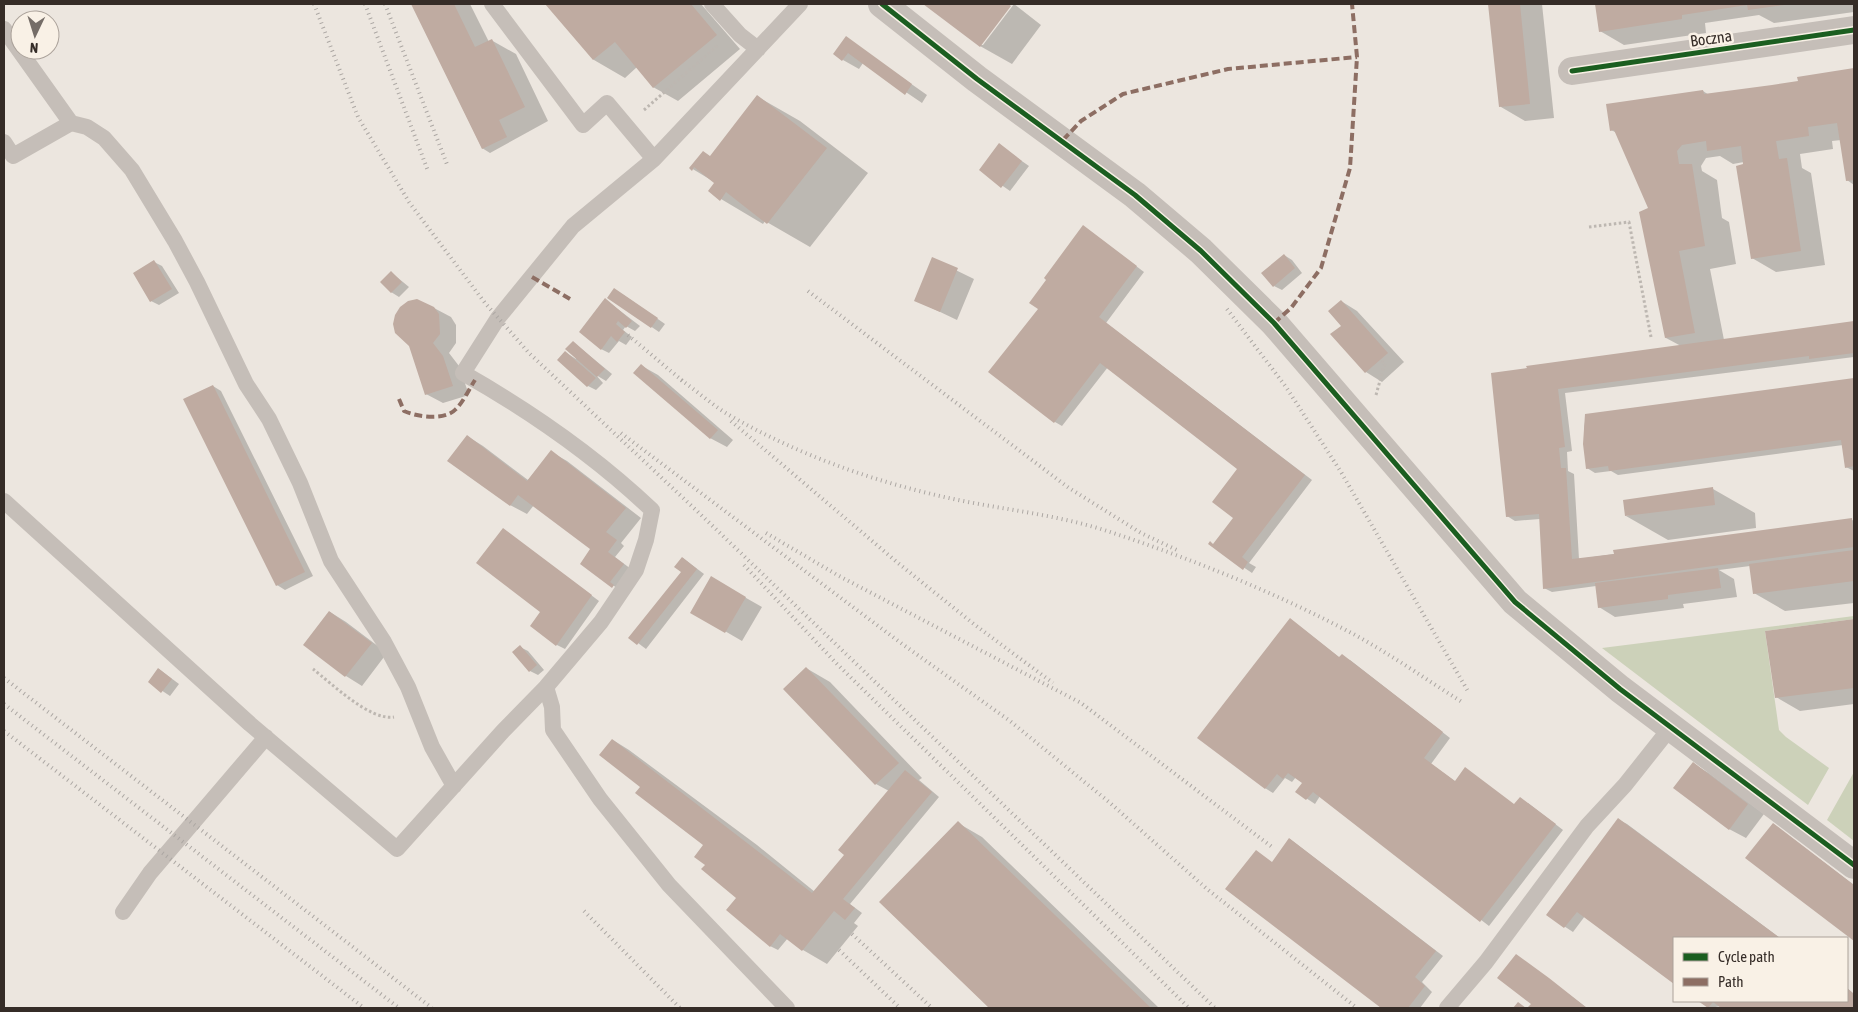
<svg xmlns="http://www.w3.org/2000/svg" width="1858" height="1012" font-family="'Asap Condensed',sans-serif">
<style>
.green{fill:#ccd1b9}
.shadow{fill:#0003}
.building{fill:#bfaba1}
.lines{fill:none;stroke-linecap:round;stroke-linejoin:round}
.path{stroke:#bdb7b1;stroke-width:3;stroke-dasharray:2.5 2.5;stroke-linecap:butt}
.service{stroke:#c5beb8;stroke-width:16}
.minor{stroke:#c5beb8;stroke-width:28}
.rail{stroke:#aca7a3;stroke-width:4;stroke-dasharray:1 4;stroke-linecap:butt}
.quiet{stroke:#8d6e63;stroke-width:4;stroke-dasharray:8 4;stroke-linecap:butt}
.cycleway-casing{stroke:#f9f1e6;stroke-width:8}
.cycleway{stroke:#1b5e20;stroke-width:5}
.labels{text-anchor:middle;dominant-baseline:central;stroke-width:5;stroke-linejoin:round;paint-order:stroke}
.street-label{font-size:16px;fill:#352c27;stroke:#f9f1e6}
</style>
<rect width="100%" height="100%" fill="#ece6df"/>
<!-- green -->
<path class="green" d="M1854,616V619L1765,631L1779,730L1786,737L1829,768L1808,805L1602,648Z
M1854,772V841L1827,820Z"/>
<!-- shadow -->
<path class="shadow" d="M412,4H470L489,42L491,40L516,54L548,121L490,153L482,148Z
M547,4H701L740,49L678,101L653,87L637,67L625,78L594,60Z
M925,4H1011L980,45H983L1014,4L1041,25L1012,64L980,46Z
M1490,4H1542L1554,118L1525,121L1501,107Z
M1597,4H1854V12L1774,23L1759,15L1705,23L1706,33L1624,45L1600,31Z
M846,38L927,95L922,103L863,63L859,69L843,60Z
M1854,70V185L1847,180L1841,140L1832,141L1833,149L1800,154L1802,168L1811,173L1825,265L1776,272L1752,258L1744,162L1733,164L1720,156L1706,158L1701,166L1702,171L1717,180L1722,218L1729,222L1736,264L1710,269L1724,340L1854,322V357L1565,393L1572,451L1567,452L1568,471L1574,474L1579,559L1852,520L1854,521V603L1785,611L1754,593L1750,566L1719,570L1734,579L1737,597L1683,604L1684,608L1615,617L1599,607L1596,586L1552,592L1544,588L1540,519L1515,521L1507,516L1493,374L1681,346L1666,338L1650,209L1617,133L1611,130L1703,91L1709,95L1799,82V78Z
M758,97L800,121L868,173L810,247L765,221L763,224L721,199L716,183L691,168L711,157Z
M999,145L1029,166L1010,191L980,170Z
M1091,232L1144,272L1106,323L1312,480L1249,563L1256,567L1252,573L1209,544L1214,545L1234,518L1239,469L1108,367L1062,426L1055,422L1039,309Z
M1284,255L1292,260L1302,273L1282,290L1274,286Z
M933,259L974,279L957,320L915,300Z
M154,262L162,266L179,293L159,305L151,301Z
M392,273L409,287L399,297L391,292Z
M622,294L665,324L659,332L609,298Z
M606,300L640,326L635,331L626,326L623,330L632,337L626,345L619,341L609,353L601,349Z
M1341,301L1357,311L1404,362L1382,382L1366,372L1343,326Z
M434,308L451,317L456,325V343L449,353L459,366L469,395L443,403L426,394Z
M573,342L612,374L606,381L596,375L603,383L596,390L588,386L565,352L576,359Z
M642,366L658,375L733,440L727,447L710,438Z
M1854,379V471L1846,467L1843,445L1618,475L1611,471L1595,473L1587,468L1584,429L1586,415Z
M213,386L221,391L313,576L285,590L277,585Z
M467,436L483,446L528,480L551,452L567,461L641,518L621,543L624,546L615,557L631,569L621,591L582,563L593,550L534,505L527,514L510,505Z
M1713,489L1755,513L1756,528L1668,540L1626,516Z
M503,529L599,601L565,649L557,645Z
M683,558L704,574L646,649L630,637L683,571Z
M711,578L762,607L742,641L692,612Z
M330,612L346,622L387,653L362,686L346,676L305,645Z
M1854,621V704L1800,711L1776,697L1766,632Z
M1298,625L1340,658L1350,660L1450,738L1431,764L1456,782L1515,805L1528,803L1563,830L1489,926L1320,796L1315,804L1297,792L1304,783L1296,777L1292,782L1285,778L1273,793L1265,788Z
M520,647L528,651L544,670L538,675L530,671Z
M806,668L830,682L922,778L919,780L939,797L850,904L862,913L854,923L858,926L827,964L803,950L788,938L778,950L770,946L741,902L706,864L705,845L642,786L613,740L629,750L757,845L815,892L846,855L889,791L876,784L784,689Z
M159,669L179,684L170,696L149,682Z
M1693,764L1709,773L1764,814L1746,838L1729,829Z
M1619,820L1627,824L1780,938H1674V982L1585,916L1573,932L1547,915Z
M958,823L982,837L1159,1008H990L880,902Z
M1773,824L1854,885V939L1747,858Z
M1290,839L1443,956L1422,982L1432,992L1420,1008H1383L1226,889L1273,863Z
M1524,961L1587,1008H1529L1532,1003Z
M1847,988L1854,994V1008H1723L1721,1006L1710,1008L1700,1001H1847Z"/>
<!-- building -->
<path class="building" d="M411,4H454L475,47L492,39L525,107L499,120L507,137L482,149Z
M545,4H691L717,35L653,88L615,42L593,60Z
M923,4H1008L1011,6L980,47Z
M1488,4H1520L1530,104L1499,107Z
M1595,4H1784V5L1748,10L1747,5L1682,15V19L1599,32Z
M846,36L912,84L905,95L848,53L842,61L833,54Z
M1854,68V180L1846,181L1837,123L1808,127L1809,136L1776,141L1779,159L1787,158L1801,251L1751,259L1736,166L1743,164L1741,146L1707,151L1706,141L1682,145L1677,151L1679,164H1692L1705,246L1679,251L1695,333L1665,338L1639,212L1648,208L1614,130L1610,131L1606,104L1703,90L1704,94L1772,85L1798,81L1797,77Z
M757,95L827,148L767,224L726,192L720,201L708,191L714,183L694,167L692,171L689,168L703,151L710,156Z
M999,143L1022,161L1001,188L979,170Z
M1083,225L1137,266L1099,317L1305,475L1242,557L1248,562L1243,570L1208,544L1210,541L1213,544L1233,518L1212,502L1237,469L1100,363L1054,423L988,372L1038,309L1029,303L1046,280L1044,278Z
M1284,254L1295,268L1273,287L1261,273Z
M932,257L958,268L940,312L914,301Z
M154,260L172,289L150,302L133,273Z
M391,271L402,282L391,293L380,282Z
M614,288L658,318L651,328L607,298Z
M605,298L632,321L626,328L618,321L616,324L625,332L617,342L611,336L601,350L579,332Z
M417,299L434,307L439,314L440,334L433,343L443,356L453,386L425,395L409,346L395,333L393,324L395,315L400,307L408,301Z
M1341,300L1388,353L1365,373L1330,334L1341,326L1328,311Z
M1854,321V353L1809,359V356L1558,389L1565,447L1559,448L1561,468H1566L1572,559L1614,554L1613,550L1852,518L1854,547L1543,589L1539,514L1506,517L1491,373L1527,368L1526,366Z
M573,341L605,369L597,377L565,349Z
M565,351L596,378L587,387L557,360Z
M641,364L718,430L710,439L633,373Z
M1854,378V466L1845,468L1841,440L1609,471L1608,466L1586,469L1583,444L1585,414Z
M213,385L305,572L276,586L183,399Z
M467,435L527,481L551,450L626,508L606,532L617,540L608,552L624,564L610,582L614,585L612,588L580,564L590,549L518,495L510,506L447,461Z
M1713,487L1715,505L1625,516L1623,500Z
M503,528L592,595L556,646L530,626L540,612L476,563Z
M1854,550V581L1753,594L1749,564Z
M682,557L697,569L637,645L628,638L681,572L674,567Z
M1718,568L1721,588L1668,595V599L1598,608L1595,583Z
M711,576L746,597L725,633L690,613Z
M329,611L372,643L345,677L303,645Z
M1290,618L1339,657L1342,654L1443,732L1424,758L1455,781L1465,767L1514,804L1520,797L1556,824L1480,922L1313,792L1306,800L1295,792L1302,783L1288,773L1283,779L1277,774L1265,789L1197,738Z
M1854,619V688L1775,698L1765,631Z
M520,645L537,665L529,672L512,652Z
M806,667L899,763L875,785L783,689Z
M158,668L172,679L161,693L148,682Z
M612,739L812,893L844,855L838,850L905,770L932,792L843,899L855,908L845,920L834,911L802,951L780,934L770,947L726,910L736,898L701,869L705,865L694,857L703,845L635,793L640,787L599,755Z
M1693,762L1748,804L1729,830L1673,788Z
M1618,818L1780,938H1674V984L1577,912L1564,928L1546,915Z
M958,821L1151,1008H989L879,902Z
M1773,823L1854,885V941L1745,858Z
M1289,838L1436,951L1415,977L1425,986L1408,1008H1381L1225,889L1256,850L1272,862Z
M1516,954L1549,978L1587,1008H1527L1531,1004L1497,978Z
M1847,988L1854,994V1008H1721L1713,1002L1708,1008L1698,1001H1847Z
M1518,1002L1526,1008H1513Z"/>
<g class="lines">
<!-- path -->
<path class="path" d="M644,110L718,45
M1589,227L1629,222L1651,337
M1376,395L1385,363L1380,360
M313,669C331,683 370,721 394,717"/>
<!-- service -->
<path class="service" d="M492,4L583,125L607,103L654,159
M712,4L740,35L758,49
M4,29L71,123L87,127L104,138L132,170L175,241L197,282L246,384L269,419L300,483L331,561L384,642L408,687L432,747L454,786
M4,142L13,156L71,123
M4,501L250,724L397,849L503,731L546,687L601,622L636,570L646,540L652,510C596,457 530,411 463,373L498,318L573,226L654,159L800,4
M546,687L552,707L553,730L600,799L669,885L787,1008
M123,912L150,873L266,737
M1447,1008L1486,962L1587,826L1625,785L1671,727"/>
<!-- minor -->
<path class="minor" d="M882,4L977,79L1135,195L1201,251L1274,323L1515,602L1620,689L1854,865
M1572,71L1854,30"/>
<!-- rail -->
<path class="rail" d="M314,4L358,117L409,202L485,303L529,353L697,511L1215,1008
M365,4L428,171
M385,4L448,167
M808,291L1069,488L1141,533L1179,551
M1227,309L1286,387L1341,472L1469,693
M628,335L685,383
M681,380C697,391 712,405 729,415C795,453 866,479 940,496C995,509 1050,513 1104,530C1190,558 1277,593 1357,636C1393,656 1427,680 1462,702
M731,421L898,563L975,625L1053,683
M621,433L905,646L1010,721L1109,802L1207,889L1357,1008
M766,533L839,576L1081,703L1272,847
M744,565L836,663L1189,1008
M4,678L432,1008
M4,704L399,1008
M4,731L364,1008
M584,911L680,1008
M852,934L932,1008
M839,950L900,1008"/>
<!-- quiet -->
<path class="quiet" d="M1063,140L1081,121L1123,94L1228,69L1357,57
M532,277L570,299
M1274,323L1291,308L1321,268L1350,168L1357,57L1352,4
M399,399L404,411C417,417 445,421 456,409C464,401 469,389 475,380"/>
<!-- cycleway casing -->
<g class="cycleway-casing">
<path id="cycleway" d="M882,4L977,79L1135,195L1201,251L1274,323L1515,602L1620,689L1854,865
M1572,71L1854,30"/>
</g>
<!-- cycleway -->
<use href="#cycleway" class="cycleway"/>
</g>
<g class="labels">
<!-- street labels -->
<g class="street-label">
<text transform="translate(1711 38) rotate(-8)">Boczna</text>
</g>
</g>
<!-- border -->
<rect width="1858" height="1012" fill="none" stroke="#352c27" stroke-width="10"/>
<!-- legend -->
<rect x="1673" y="937" width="175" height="65" fill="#f9f1e6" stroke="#aba29a"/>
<rect x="1683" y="953" width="25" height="8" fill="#1b5e20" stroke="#aba29a"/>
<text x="1718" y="962" font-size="15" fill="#352c27">Cycle path</text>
<rect x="1683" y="978" width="25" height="8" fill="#8d6e63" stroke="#aba29a"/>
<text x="1718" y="987" font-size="15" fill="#352c27">Path</text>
<!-- north arrow -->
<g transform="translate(35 35) rotate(184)"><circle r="24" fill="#f9f1e6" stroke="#aba29a"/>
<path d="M0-4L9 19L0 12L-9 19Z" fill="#756d67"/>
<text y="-8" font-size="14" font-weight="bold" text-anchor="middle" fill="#352c27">N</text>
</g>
</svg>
